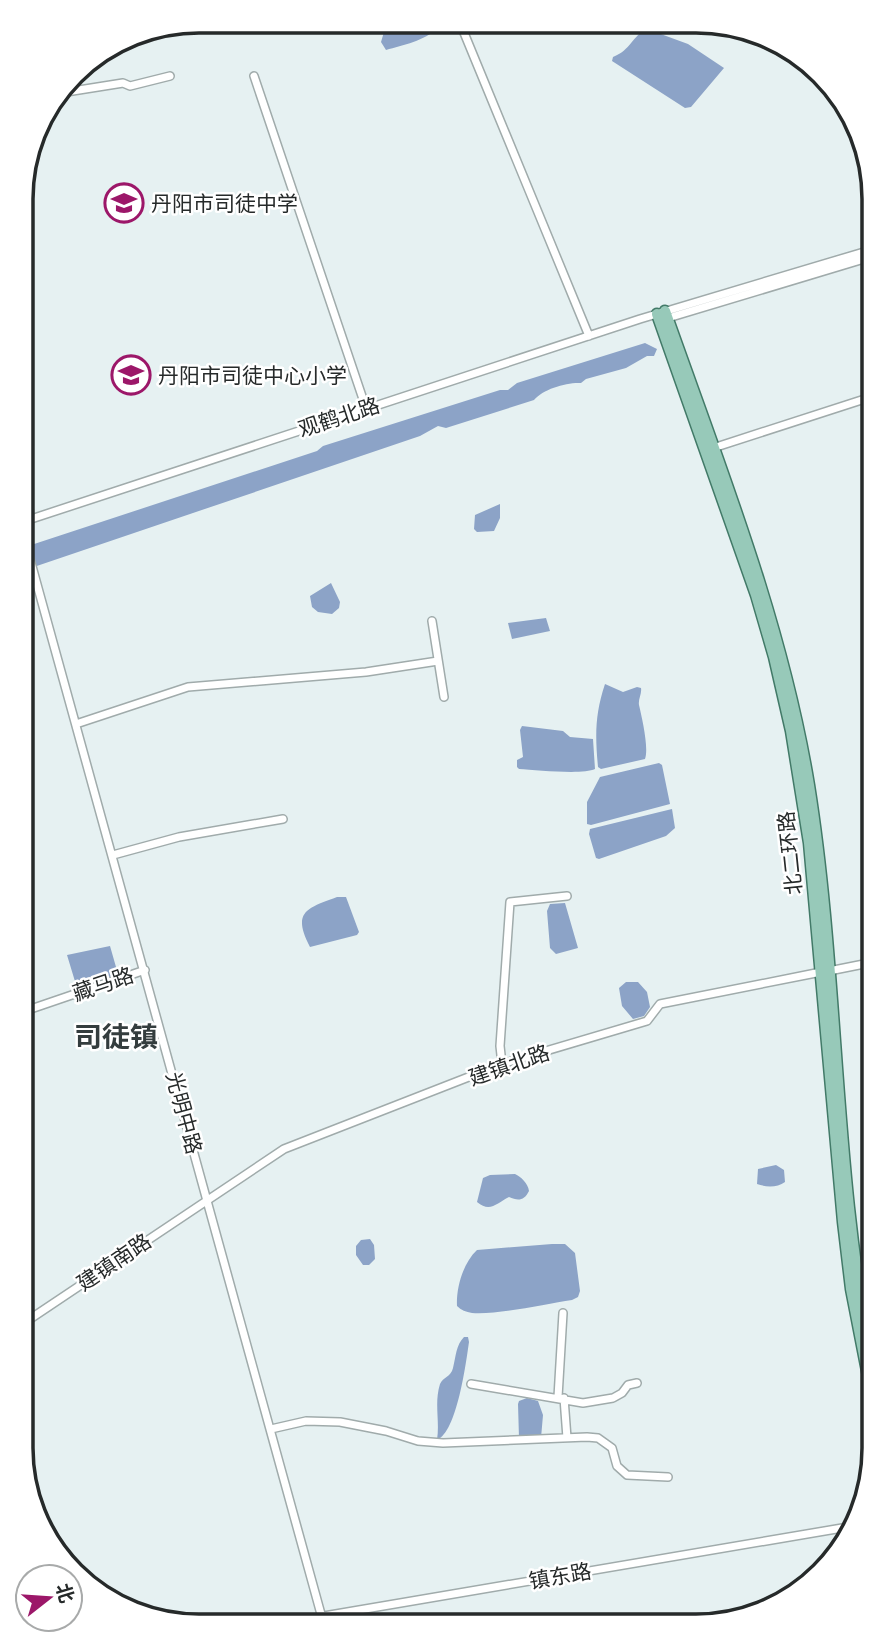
<svg xmlns="http://www.w3.org/2000/svg" width="895" height="1647" font-family="Poppins,'Noto Sans SC',sans-serif">
<style>
.water{fill:#8ca3c7}
.lines{fill:none;stroke-linecap:round;stroke-linejoin:round}
.minor-casing{stroke:#a0abab;stroke-width:10}
.major-casing{stroke:#427a68;stroke-width:13}
.minor{stroke:#fff;stroke-width:7}
.major{stroke:#97c9b9;stroke-width:10}
.labels{text-anchor:middle;dominant-baseline:central;stroke-width:5;stroke-linejoin:round;paint-order:stroke}
.poi-label{font-size:21px;fill:#262a2a;stroke:#fff;text-anchor:start}
.street-label{font-size:21px;fill:#262a2a;stroke:#fff}
.district-label{font-size:28px;font-weight:bold;fill:#343d3e;stroke:#fff}
.rim{fill:none;stroke:#262a2a;stroke-width:3.5}
</style>
<rect width="100%" height="100%" fill="#e6f1f2"/>
<!-- water -->
<path class="water" d="M418,22H435L437,28C425,41 403,45 386,50L381,42L384,32Z
M647,29L688,44L724,68L691,107L685,108L612,61L613,57C631,50 632,36 647,29Z
M645,343L657,349L654,356H647L626,368L586,379L581,383C567,382 543,389 534,400L446,428L438,426L420,436L22,571V548L317,451L323,446L500,390H508L517,383Z
M500,504V518L494,531L477,532L474,529L475,515Z
M331,583L340,602L339,608L332,614L318,612L312,607L310,596Z
M546,618L550,631L512,639L508,623Z
M605,684L623,692L637,687L641,688C642,694 638,699 639,705C642,718 649,748 645,759L601,769L598,767C595,735 595,714 605,684Z
M522,726L563,731L570,737L593,739L595,769C583,775 536,770 519,769L517,767V760L523,757L520,730Z
M659,763L662,765L670,804L591,825L587,824V802L600,777Z
M672,809L675,828L666,836L599,859L596,858L589,834L590,829Z
M337,897H346L359,932L357,935L310,947C291,911 308,908 337,897Z
M565,903L578,948L556,954L550,948L547,911L550,904Z
M110,946L118,974L77,988L67,955Z
M626,982H638L647,992L650,1007L644,1016L633,1019L622,1006L619,988Z
M776,1165L784,1170L785,1182C777,1188 765,1187 757,1184L758,1169Z
M515,1174C521,1177 528,1183 529,1191C524,1201 518,1201 509,1197C497,1203 490,1213 477,1202L483,1178L490,1175Z
M370,1239L374,1245L375,1259L369,1265H363L356,1255V1246L361,1240Z
M552,1244H565L575,1253L580,1291L578,1297L572,1300C545,1304 498,1315 472,1313C466,1312 461,1310 457,1306C456,1288 463,1263 477,1250Z
M464,1337H468L469,1342C466,1363 457,1432 437,1440C440,1421 434,1403 440,1384C443,1377 451,1377 453,1368C456,1356 456,1345 464,1337Z
M527,1398L538,1401L543,1415L541,1438H519L518,1404L519,1401Z"/>
<g class="lines">
<!-- minor casing -->
<g class="minor-casing">
<path id="minor" d="M460,23L589,336
M254,76L366,408
M60,93L123,83L130,86L170,76
M665,317L668,318L874,256
M710,449L874,396
M22,522L640,319L874,249
M22,530L324,1625
M432,621L444,697
M76,724L188,687L366,672L438,661
M113,855L179,837L283,819
M829,971L874,962
M22,1012L145,970
M502,1064L500,1046L510,902L567,896
M21,1325L284,1149L502,1064L647,1021L660,1004L821,972
M471,1384L583,1403L613,1398L622,1393L628,1385L637,1383
M558,1397L563,1313
M564,1398L567,1438
M271,1429L306,1421L340,1422L386,1431L418,1441L443,1443L587,1437L598,1438L612,1448L617,1466L627,1475L668,1477
M271,1625L848,1527"/>
</g>
<!-- major casing -->
<g class="major-casing">
<path id="major" d="M665,311C720,467 782,621 809,785C840,979 833,1178 874,1370
M657,314L756,595L774,657L791,731L809,843L843,1222L851,1289L874,1407"/>
</g>
<!-- minor -->
<use href="#minor" class="minor"/>
<!-- major -->
<use href="#major" class="major"/>
</g>
<!-- icons -->
<defs>
<g id="school-ring" transform="scale(2.0125)"><circle r="9.5" fill="#fff" stroke="#9c1769" stroke-width="1.5"/><path d="M0-5L7-2L0 1L-7-2ZM-4 1L0 2.5L4 1V4Q0 6-4 4Z" fill="#9c1769"/></g>
</defs>
<g fill-rule="evenodd">
<use href="#school-ring" x="124" y="203"/>
<use href="#school-ring" x="131" y="375"/>
</g>
<g class="labels">
<!-- poi labels -->
<g class="poi-label">
<text x="151" y="203">丹阳市司徒中学</text>
<text x="158" y="375">丹阳市司徒中心小学</text>
</g>
<!-- street labels -->
<g class="street-label">
<text transform="translate(339 417) rotate(-18)">观鹤北路</text>
<text transform="translate(790 853) rotate(-96)">北二环路</text>
<text transform="translate(103 984) rotate(-19)">藏马路</text>
<text transform="translate(509 1065) rotate(-19)">建镇北路</text>
<text transform="translate(184 1113) rotate(75)">光明中路</text>
<text transform="translate(114 1262) rotate(-34)">建镇南路</text>
<text transform="translate(560 1576) rotate(-10)">镇东路</text>
</g>
<!-- district labels -->
<g class="district-label">
<text x="116" y="1037">司徒镇</text>
</g>
</g>
<!-- crop -->
<path d="M0 0H895V1647H0ZM199 33H696A166 166 0 0 1 862 199V1448A166 166 0 0 1 696 1614H199A166 166 0 0 1 33 1448V199A166 166 0 0 1 199 33Z" fill="#fff" fill-rule="evenodd"/>
<path class="rim" d="M199 33H696A166 166 0 0 1 862 199V1448A166 166 0 0 1 696 1614H199A166 166 0 0 1 33 1448V199A166 166 0 0 1 199 33Z"/>
<!-- north arrow -->
<g transform="translate(49 1598) rotate(73)"><circle r="33" fill="#ffffff" stroke="#a8aaaa" stroke-width="2"/>
<path d="M0-5L12 26L0 18L-12 26Z" fill="#9c1769"/>
<text y="-10" font-size="19" font-weight="bold" text-anchor="middle" fill="#262a2a">北</text>
</g>
</svg>
